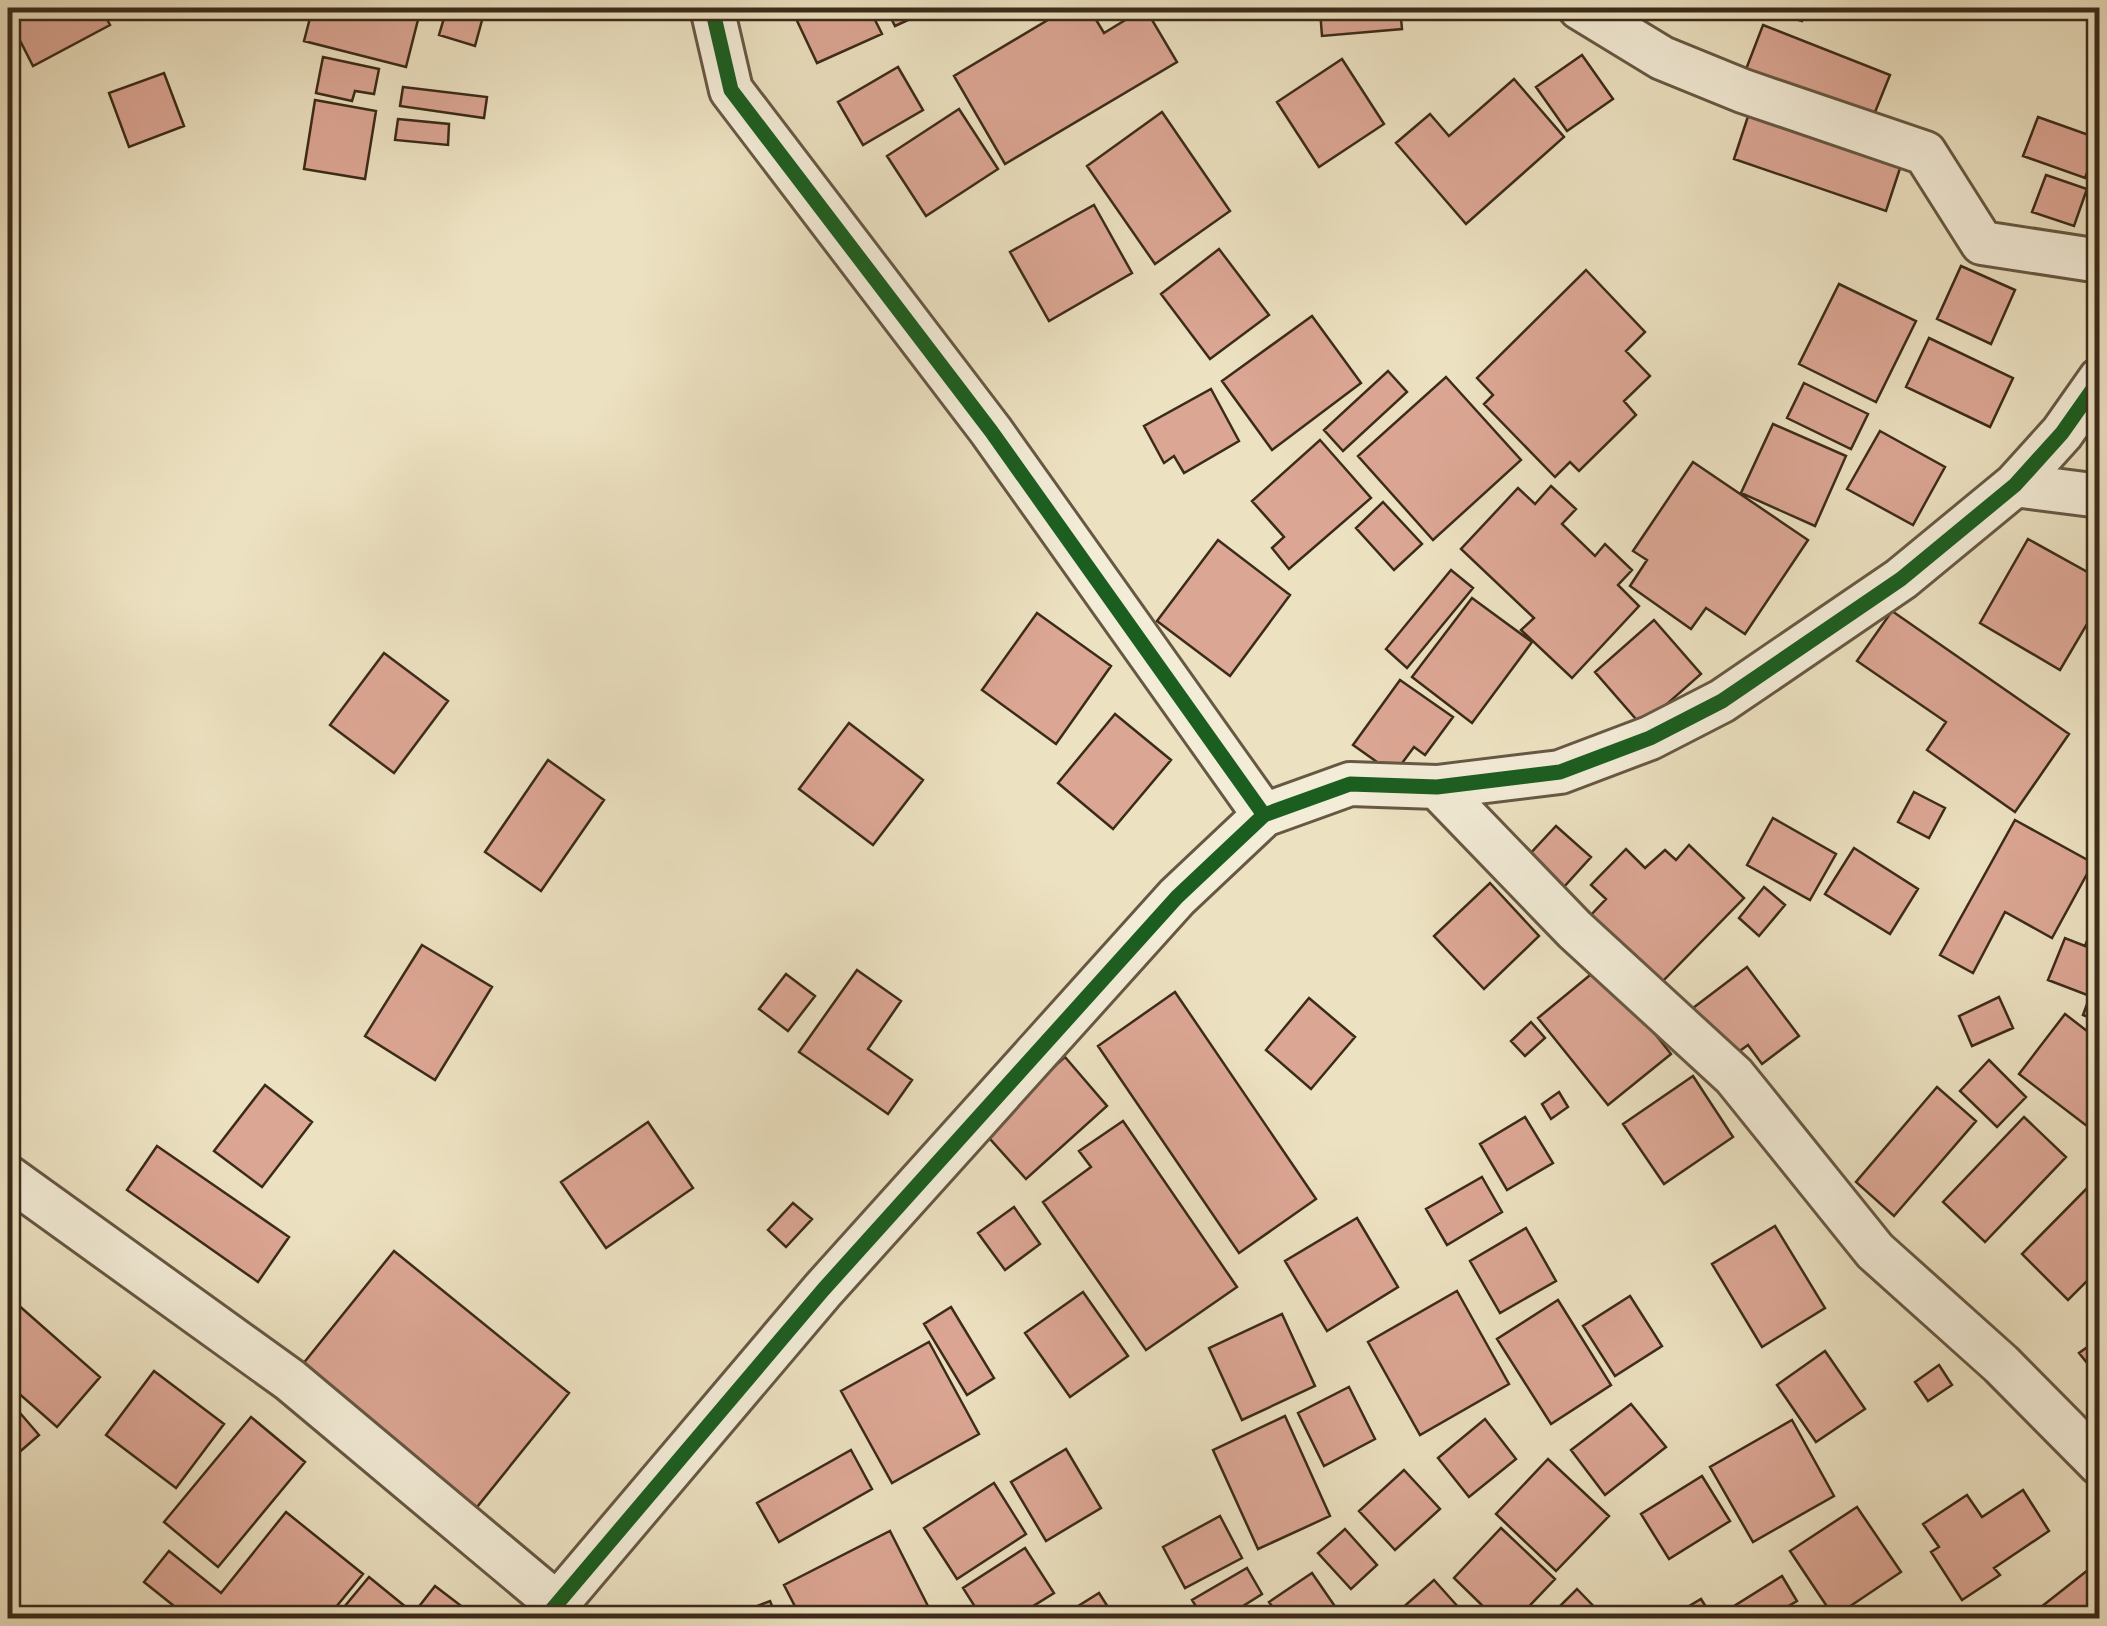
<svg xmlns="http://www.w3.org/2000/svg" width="2107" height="1626" font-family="'Gentium Book Plus',serif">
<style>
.building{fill:#dca694;stroke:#3b2b19;stroke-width:2.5}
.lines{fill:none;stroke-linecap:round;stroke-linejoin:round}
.street-casing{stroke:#675843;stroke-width:48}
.street{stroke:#f3ecd7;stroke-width:42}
.cycleway-casing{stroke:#f3ecd7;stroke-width:21}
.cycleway{stroke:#1b5e20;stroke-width:15}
</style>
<rect width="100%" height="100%" fill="#ece1c1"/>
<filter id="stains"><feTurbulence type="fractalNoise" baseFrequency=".002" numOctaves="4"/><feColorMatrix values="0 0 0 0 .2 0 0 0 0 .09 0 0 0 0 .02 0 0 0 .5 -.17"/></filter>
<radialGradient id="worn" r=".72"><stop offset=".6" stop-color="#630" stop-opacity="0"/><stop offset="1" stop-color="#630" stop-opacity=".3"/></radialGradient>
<!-- building -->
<path class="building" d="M8,8H101L110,25L33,66L8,17Z
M273,8H421L406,67L304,41L310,18Z
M447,8H493L491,15L484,13L475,46L439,35Z
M791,8H869L882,34L817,63Z
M886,8H934L895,26Z
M1068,8H1089L1104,33L1145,8L1177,62L1005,164L954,76Z
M1351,8H1400L1402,29L1322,36L1320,10Z
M1754,8H1806L1802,21Z
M1763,25L1890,75L1869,127L1743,77Z
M1582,55L1613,99L1567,131L1536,87Z
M323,57L379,69L374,94L355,91L352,101L316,93Z
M1342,59L1384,124L1319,167L1277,102Z
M898,67L923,110L863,145L838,102Z
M164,73L184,126L129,147L109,93Z
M1514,79L1564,137L1466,224L1396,143L1430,114L1449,136Z
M403,87L487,97L484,118L400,106Z
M315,100L376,111L365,179L304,169Z
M1753,101L1905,153L1886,211L1734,159Z
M959,109L998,169L926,216L887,156Z
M1162,112L1230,211L1155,264L1087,166Z
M2038,117L2100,139L2085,178L2023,156Z
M398,119L449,124L448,145L395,140Z
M2046,175L2087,189L2074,226L2032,212Z
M1094,205L1132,273L1049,321L1010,252Z
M1219,249L1269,315L1210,359L1161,294Z
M1961,266L2015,290L1991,344L1937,319Z
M1586,270L1645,332L1626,351L1650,376L1624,401L1636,415L1579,471L1570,462L1555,477L1484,404L1493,395L1477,378Z
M1839,284L1916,321L1876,402L1799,364Z
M1312,316L1361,383L1272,450L1222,381Z
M1929,338L2013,378L1990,427L1906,387Z
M1388,371L1407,392L1343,451L1324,430Z
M1446,377L1521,460L1433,540L1358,456Z
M1804,383L1868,414L1851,449L1787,418Z
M1211,389L1239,441L1184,473L1174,456L1164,463L1144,426Z
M1773,424L1846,456L1815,526L1741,493Z
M1880,431L1945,467L1913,525L1847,489Z
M1320,440L1371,498L1289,569L1272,548L1284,537L1252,501Z
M1693,462L1808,540L1745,634L1706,608L1691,629L1630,586L1647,560L1633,551Z
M1551,486L1576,509L1562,524L1595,556L1605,544L1632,570L1618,585L1639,606L1572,678L1521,630L1534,618L1461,549L1518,488L1535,504Z
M1383,502L1422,544L1394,570L1356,528Z
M2028,539L2100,579V602L2060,670L1980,623Z
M1218,540L1290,595L1230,676L1157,621Z
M1451,570L1473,588L1407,668L1386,649Z
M1472,598L1532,642L1472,723L1412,677Z
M1892,611L2069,734L2015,812L1927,750L1946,722L1857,661Z
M1037,613L1111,666L1056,744L982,690Z
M1654,620L1701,674L1642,726L1595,672Z
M384,653L448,701L394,773L330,725Z
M1400,680L1453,717L1425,755L1414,747L1394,774L1353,745Z
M1115,714L1171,760L1113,829L1058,783Z
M849,723L923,780L873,845L799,789Z
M548,760L604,800L541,891L485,852Z
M1914,792L1945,808L1929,838L1898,822Z
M1773,818L1836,854L1810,900L1747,865Z
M2015,820L2093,863L2052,938L2005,912L1973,973L1940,955Z
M1556,826L1591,857L1563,888L1528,856Z
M1689,845L1744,898L1659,985L1590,916L1606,899L1591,885L1626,849L1645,868L1665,850L1676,860Z
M1854,848L1918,889L1890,934L1825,894Z
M1490,883L1539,936L1484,989L1434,936Z
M1764,887L1785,905L1759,936L1739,918Z
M2100,908V1022L2083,1015L2090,996L2048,980L2065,938L2085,946Z
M422,945L492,987L435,1080L365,1036Z
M1601,966L1671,1054L1608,1105L1538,1018Z
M1747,967L1799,1036L1762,1064L1748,1045L1730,1058L1693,1008Z
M857,970L901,1001L868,1049L912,1080L888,1114L799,1052Z
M786,974L815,996L788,1031L759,1009Z
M1175,992L1316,1199L1239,1253L1098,1046Z
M1999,997L2013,1028L1972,1046L1959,1016Z
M1309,998L1355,1037L1311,1089L1266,1050Z
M2065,1014L2100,1041V1136L2019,1074Z
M1531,1022L1545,1038L1525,1056L1511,1041Z
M1065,1057L1107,1106L1026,1179L982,1130Z
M1989,1060L2026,1097L1997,1127L1960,1091Z
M1693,1076L1733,1137L1664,1184L1623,1124Z
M265,1085L312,1122L262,1187L214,1151Z
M1937,1087L1976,1121L1894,1216L1856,1182Z
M1559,1092L1568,1107L1551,1119L1542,1104Z
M1525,1117L1553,1163L1507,1190L1480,1144Z
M2024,1117L2066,1157L1985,1242L1943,1202Z
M1123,1121L1237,1287L1146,1350L1043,1202L1091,1167L1079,1151Z
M648,1122L693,1188L606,1248L561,1182Z
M157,1146L289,1237L258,1282L127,1190Z
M1482,1177L1502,1212L1447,1245L1426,1209Z
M2096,1179L2100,1183V1268L2068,1300L2022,1254Z
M793,1203L812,1219L786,1247L768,1230Z
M1014,1207L1040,1244L1005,1270L978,1233Z
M1357,1218L1398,1287L1327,1331L1285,1261Z
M1775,1226L1825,1308L1762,1347L1712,1264Z
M1526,1228L1556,1281L1500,1313L1470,1261Z
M394,1251L569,1393L473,1512L298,1370Z
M1457,1291L1509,1384L1420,1435L1368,1342Z
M1083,1292L1128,1356L1070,1397L1025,1333Z
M8,1296L100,1377L57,1427L8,1384Z
M1630,1296L1662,1346L1615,1376L1583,1326Z
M1558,1300L1611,1385L1551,1424L1497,1339Z
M951,1307L994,1378L967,1395L924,1324Z
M1282,1314L1315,1386L1242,1420L1209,1348Z
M2100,1338V1379L2079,1353Z
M929,1342L979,1434L892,1483L841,1391Z
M1825,1351L1865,1409L1816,1442L1777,1385Z
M1939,1365L1952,1385L1928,1401L1915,1382Z
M154,1371L224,1424L176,1488L106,1435Z
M1349,1387L1375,1439L1324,1466L1298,1413Z
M8,1399L39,1435L8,1462Z
M1631,1404L1666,1447L1605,1495L1571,1450Z
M1285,1416L1330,1516L1258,1549L1213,1450Z
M251,1417L305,1462L218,1567L164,1522Z
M1485,1419L1516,1459L1469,1497L1438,1458Z
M1792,1420L1834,1496L1753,1542L1710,1467Z
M1066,1449L1101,1508L1046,1541L1011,1482Z
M851,1450L872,1489L779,1542L757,1503Z
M1548,1459L1609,1516L1556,1571L1496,1514Z
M1404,1470L1440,1509L1395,1550L1359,1511Z
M1702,1476L1730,1521L1669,1559L1641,1514Z
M994,1483L1026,1534L957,1579L924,1528Z
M2023,1490L2049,1531L1994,1568L2000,1575L1962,1600L1931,1552L1939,1547L1923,1524L1967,1495L1982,1517Z
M1857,1507L1901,1572L1834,1617L1790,1551Z
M286,1512L363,1574L327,1618H189L144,1582L169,1551L221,1593Z
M1220,1516L1242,1558L1185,1588L1163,1547Z
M1501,1528L1555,1579L1518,1618H1495L1454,1578Z
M1345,1529L1377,1565L1351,1589L1318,1553Z
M890,1531L934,1618H801L784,1585Z
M1025,1548L1054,1593L1014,1618H982L963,1588Z
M2093,1566L2100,1575V1618H2027Z
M1247,1568L1262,1594L1224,1618H1203L1192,1600Z
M1312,1573L1343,1618H1280L1269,1602Z
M1782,1576L1797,1601L1768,1618H1737L1731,1608Z
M369,1577L407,1608L398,1618H335Z
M1434,1580L1468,1618H1391Z
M435,1586L477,1618H410Z
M1577,1589L1603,1616L1601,1618H1548Z
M1099,1593L1115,1618H1059Z
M1701,1599L1713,1618H1669Z
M770,1601L777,1618H727Z"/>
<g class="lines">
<!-- street casing -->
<g class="street-casing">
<path id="street" d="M712,8L731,90L991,431L1264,815
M1580,8L1662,58L1743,91L1925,153L1982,243L2100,261
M2015,485L2100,496
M1437,787L1575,930L1734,1076L1875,1251L2001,1364L2100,1464
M8,1177L290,1380L555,1602
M545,1618L823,1290L1177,897L1264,815L1350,784L1437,787L1560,772L1650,738L1722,701L1901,579L2015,485L2062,433L2100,379"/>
</g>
<!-- street -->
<use href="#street" class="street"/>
<!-- cycleway casing -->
<g class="cycleway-casing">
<path id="cycleway" d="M712,8L731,90L991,431L1264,815
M545,1618L823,1290L1177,897L1264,815L1350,784L1437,787L1560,772L1650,738L1722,701L1901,579L2015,485L2062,433L2100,379"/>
</g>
<!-- cycleway -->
<use href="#cycleway" class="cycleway"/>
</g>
<!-- margin -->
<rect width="2107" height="1626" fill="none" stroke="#ece1c1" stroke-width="40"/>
<rect x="10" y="10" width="2087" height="1606" fill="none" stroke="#3b2b19" stroke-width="5"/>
<rect x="20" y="20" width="2067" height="1586" fill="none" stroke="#3b2b19" stroke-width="2.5"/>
<rect width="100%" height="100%" filter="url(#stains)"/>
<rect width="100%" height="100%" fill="url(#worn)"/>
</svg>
